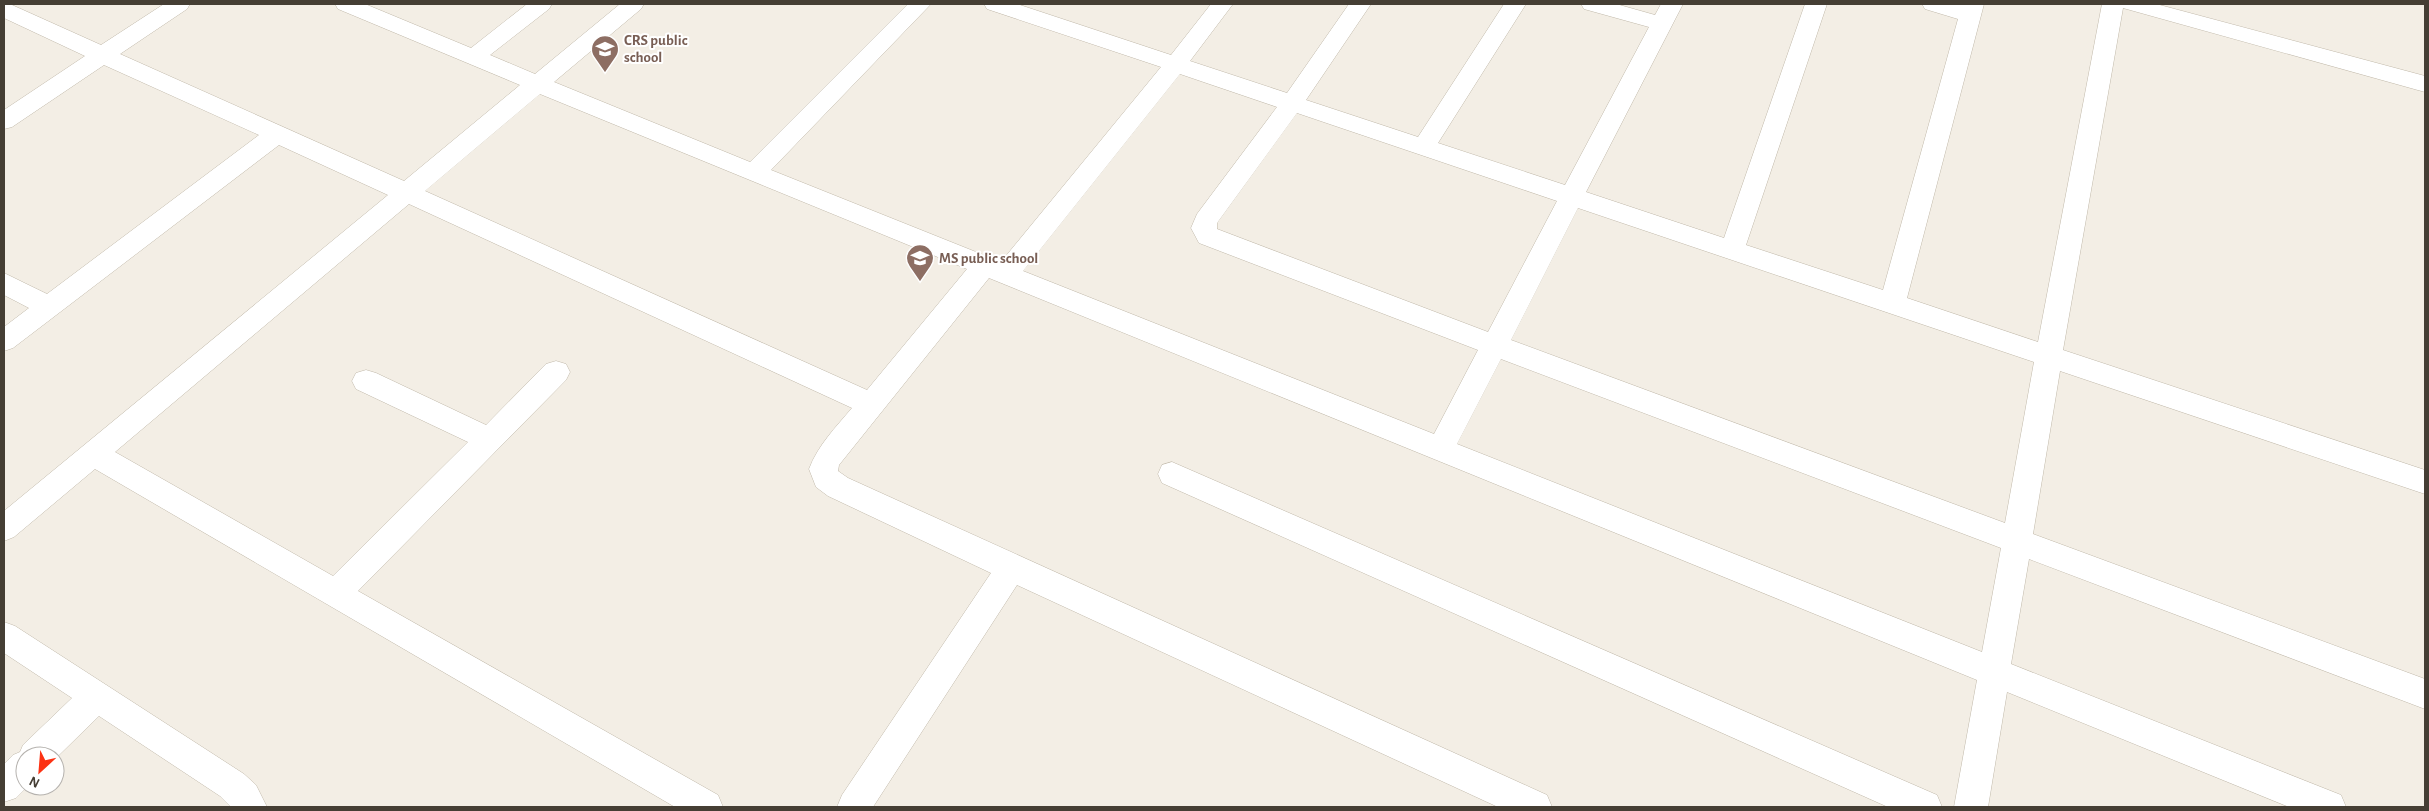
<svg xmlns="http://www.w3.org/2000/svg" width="2429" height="811" font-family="'Alegreya Sans',sans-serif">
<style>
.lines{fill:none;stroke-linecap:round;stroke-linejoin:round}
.minor-casing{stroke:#c1b9aa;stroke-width:1}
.minor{fill:#fff;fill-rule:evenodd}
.labels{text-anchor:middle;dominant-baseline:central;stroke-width:4;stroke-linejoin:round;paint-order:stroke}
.education-label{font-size:15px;font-weight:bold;fill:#785e54;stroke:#fff;text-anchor:start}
</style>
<rect width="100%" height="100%" fill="#f3eee5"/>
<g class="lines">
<!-- minor casing -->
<g class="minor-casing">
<path id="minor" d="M4,4L12,5L101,45L164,4H190L187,9L120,54L404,181L520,85L338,9L335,4H365L471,48L527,4H552L549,9L490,55L535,74L620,4H644L641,9L554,82L750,162L908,4H931L771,170L1001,262L1161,67L987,9L984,4H1017L1171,55L1211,4H1233L1190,61L1287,93L1349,4H1371L1306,100L1418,137L1504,4H1526L1438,143L1565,185L1649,27L1584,9L1581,4H1616L1655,15L1661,4H1683L1586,192L1724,238L1805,4H1827L1746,245L1883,290L1958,19L1925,9L1922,4H1984L1907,298L2038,342L2102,4H2156L2425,76V92L2123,8L2063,350L2425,470V494L2060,371L2033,534L2425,679V709L2029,559L2011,664L2341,795L2346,807H2289L2007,692L1988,807H1954L1977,680L989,278L839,465L838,471L848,478L1547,795L1552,807H1498L1017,585L873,807H837L842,795L991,573L828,496L816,487L809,469C818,445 836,427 852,408L409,204L115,452L333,576L468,442L356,389L352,381L356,373L366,370L376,373L486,425L546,364L556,361L566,364L570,372L566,380L358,591L718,795L723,807H675L95,469L14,537L4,541V511L388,195L279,145L13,348L4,351V327L29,308L4,295V273L47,294L259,135L104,65L12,127L4,129V110L85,56L4,18ZM1180,74L1277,107L1197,214L1191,228L1199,243L1478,350L1434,434L1023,271ZM540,94L967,269L867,390L425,191ZM1297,113L1557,201L1488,332L1217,229V223ZM1578,208L2034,362L2005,523L1511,340ZM1501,359L2001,548L1982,652L1457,444Z
M1172,462L1937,795L1942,807H1888L1162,483L1158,474L1162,465Z
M4,622L15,626L244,774L256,785L267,807H231L220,796L99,716L55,759V756H25V786H28L16,798L4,802V764L13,755L20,752L23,745L72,698L4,653Z"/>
</g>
<!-- minor -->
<use href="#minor" class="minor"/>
</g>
<!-- icons -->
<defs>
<g id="school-pin" transform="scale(1.4375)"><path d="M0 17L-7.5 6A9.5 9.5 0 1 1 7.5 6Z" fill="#8d6e63" stroke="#fff"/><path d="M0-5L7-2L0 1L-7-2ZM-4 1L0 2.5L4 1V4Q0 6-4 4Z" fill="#fff"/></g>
</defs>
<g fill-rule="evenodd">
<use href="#school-pin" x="605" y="49"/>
<use href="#school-pin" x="920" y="258"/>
</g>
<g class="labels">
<!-- education labels -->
<g class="education-label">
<text x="624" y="40">CRS public<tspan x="624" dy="17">school</tspan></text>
<text x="939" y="258">MS public school</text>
</g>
</g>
<!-- border -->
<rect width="2429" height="811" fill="none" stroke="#453e34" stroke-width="10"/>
<!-- north arrow -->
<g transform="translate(40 771) rotate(206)"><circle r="24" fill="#ffffff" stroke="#b5b2ae"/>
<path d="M0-4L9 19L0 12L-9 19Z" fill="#fc3213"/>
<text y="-8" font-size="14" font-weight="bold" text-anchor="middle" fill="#453e34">N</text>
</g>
</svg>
